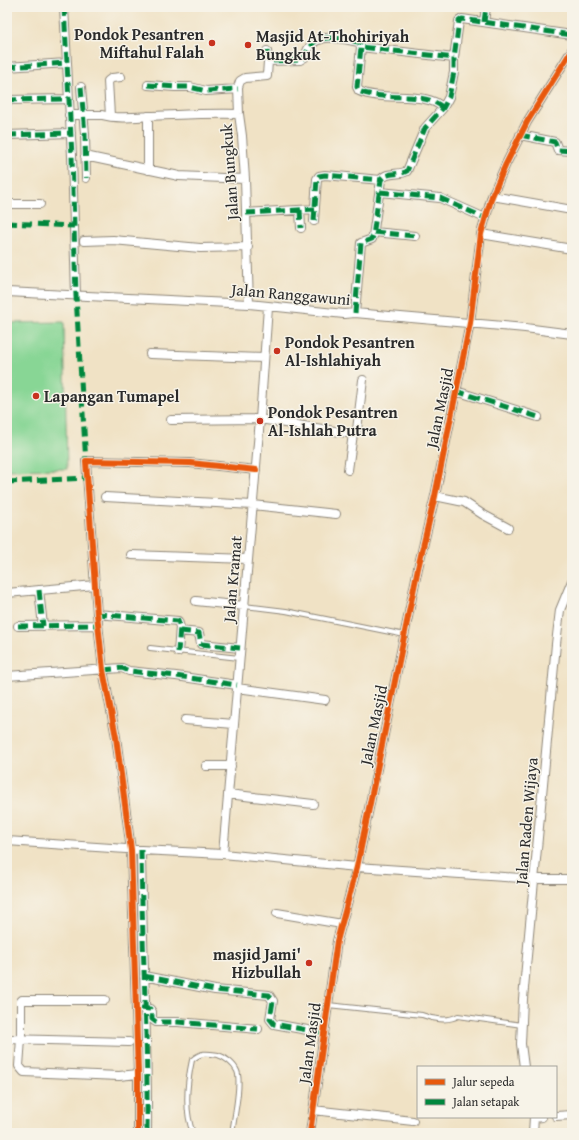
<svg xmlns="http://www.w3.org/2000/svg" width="579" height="1140" font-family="'Gentium Book Plus',serif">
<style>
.green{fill:#88d695;stroke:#5a8060}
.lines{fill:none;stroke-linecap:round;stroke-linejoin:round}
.lane-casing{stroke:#8e8678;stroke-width:6}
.street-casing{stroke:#8e8678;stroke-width:10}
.lane{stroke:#fff;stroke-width:4}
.street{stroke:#fff;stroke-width:8}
.quiet{stroke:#00873e;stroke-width:5;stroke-dasharray:10 5;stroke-linecap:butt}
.cycleway-casing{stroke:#f7f3e8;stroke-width:8}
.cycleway{stroke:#e8590c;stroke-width:6}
.poi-dot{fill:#c8321e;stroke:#f7f3e8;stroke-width:1.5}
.labels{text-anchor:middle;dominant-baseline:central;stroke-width:3;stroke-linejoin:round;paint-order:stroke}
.poi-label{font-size:16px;font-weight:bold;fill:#2b2b2b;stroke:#f7f3e8;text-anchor:start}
.street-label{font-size:16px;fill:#2b2b2b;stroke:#f7f3e8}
</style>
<rect width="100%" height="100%" fill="#f7f3e8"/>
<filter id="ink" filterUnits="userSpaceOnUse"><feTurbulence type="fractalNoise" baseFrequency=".025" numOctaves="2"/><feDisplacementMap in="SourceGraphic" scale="8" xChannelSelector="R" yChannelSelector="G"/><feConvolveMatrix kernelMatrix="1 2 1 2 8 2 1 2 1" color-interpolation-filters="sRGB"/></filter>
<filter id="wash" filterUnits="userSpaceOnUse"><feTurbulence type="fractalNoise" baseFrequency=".012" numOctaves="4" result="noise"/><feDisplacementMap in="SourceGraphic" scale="16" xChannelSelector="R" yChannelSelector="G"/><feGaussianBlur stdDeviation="0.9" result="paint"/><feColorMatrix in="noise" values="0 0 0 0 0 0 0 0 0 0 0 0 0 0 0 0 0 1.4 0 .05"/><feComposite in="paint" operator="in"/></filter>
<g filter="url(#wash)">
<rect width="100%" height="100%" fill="#f0e2c5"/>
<!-- green -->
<path class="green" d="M64,322L67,469L7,470V323Z"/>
</g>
<g filter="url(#ink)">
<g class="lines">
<!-- lane casing -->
<g class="lane-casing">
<path id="lane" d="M244,606L286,611L405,635
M150,648L239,658
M328,1005L422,1015C432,1019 448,1022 458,1016L522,1025
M193,1133C184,1111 187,1083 192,1060C202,1052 206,1053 218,1055C225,1057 234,1064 237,1071C242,1082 234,1119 232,1133"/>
</g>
<!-- street casing -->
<g class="street-casing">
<path id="street" d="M64,7L72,156L76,296
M484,22L486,7
M267,51L268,61L300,60L305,57C312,30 337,38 359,42L361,47
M7,67L67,63
M148,85L175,87H190L206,91L238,89
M81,87L85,134L86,178
M7,100L69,99
M443,108C427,90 382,102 359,91L357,87L361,47L454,58
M69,115H102C116,119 134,117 149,116C179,115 209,113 239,114
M110,116L108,81L112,78L121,77
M148,116V170
M7,135L71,133
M520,135L555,142L558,150L572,151
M85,156L179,176L245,179
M380,192L440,198L485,218
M492,196L572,210
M7,204H40
M300,210L301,228
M246,213L315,209
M314,221L317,179L319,176L325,175L381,180
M374,232L415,236
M481,234L572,249
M84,241L113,240L200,248L248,247
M7,292L249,304L344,314L355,313L525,328L572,334
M249,304L245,179L242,136L239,114L238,87L240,81L245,78L267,76L268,61
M355,313L361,243L372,239L373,236L381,180C386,171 399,176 407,171L425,128L443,108L449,97L454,72V58L459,21L462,19L572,35
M150,354L264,358
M456,391L538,417
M171,420L260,419L353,434L357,430L363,380
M348,470L353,434
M435,496L464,502L482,514L508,528
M105,497L253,505L336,514
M131,555L248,559
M39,590L43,626
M7,593L95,585
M196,601L244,606
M97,614L178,621L180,627L178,652
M18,626L98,625
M180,631L199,633L201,644L240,648
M7,676L122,668L129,671L176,676L237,685
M237,688L325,700
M185,720L234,724
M206,766H231
M228,794L313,804
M7,841L141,850L223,854L357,867L535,879H572
M141,850C142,945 148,1039 147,1133
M223,854L260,419L268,307
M277,913L342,924
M144,976L215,990L269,995L273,1001L270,1019L274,1024L324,1033
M105,1000H22L21,1001V1039L19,1066L24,1072L119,1076L138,1074
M141,1008L150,1009L152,1012V1019L156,1022H178L258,1029
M7,1039L129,1042
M524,1067L521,1044L523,999L556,644L560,610L572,581
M313,1110L413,1121
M556,1116L572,1115
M534,1118L542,1117
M138,1133V1074L131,850L116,737L103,670L97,614L86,461L190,463L256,470
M310,1133L337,941L357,867L418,568L435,496L470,323L481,234L492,196L506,164L527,122L572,50
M533,1133L534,1117"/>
</g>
<!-- lane -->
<use href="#lane" class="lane"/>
<!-- street -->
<use href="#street" class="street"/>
<!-- quiet -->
<path class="quiet" d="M64,7L72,156L76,296L86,464
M484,22L486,7
M267,51L268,61L300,60L305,57C312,30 337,38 359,42L361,47
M7,67L67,63
M148,85L175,87H190L206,91L238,89
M81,87L85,134L86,178
M7,100L69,99
M443,108C427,90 382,102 359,91L357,87L361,47L454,58
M7,135L71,133
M520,135L555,142L558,150L572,151
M380,192L440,198L485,218
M300,210L301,228
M246,213L315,209
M314,221L317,179L319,176L325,175L381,180
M7,223L74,226
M374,232L415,236
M355,313L361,243L372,239L373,236L381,180C386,171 399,176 407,171L425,128L443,108L449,97L454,72V58L459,21L462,19L572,35
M456,391L538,417
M7,482L87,478
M39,590L43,626
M97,614L178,621L180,627L178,652
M18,626L98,625
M180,631L199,633L201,644L240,648
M103,670L122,668L129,671L176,676L237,685
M141,850C142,945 148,1039 147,1133
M144,976L215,990L269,995L273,1001L270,1019L274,1024L324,1033
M141,1008L150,1009L152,1012V1019L156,1022H178L258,1029"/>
<!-- cycleway casing -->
<g class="cycleway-casing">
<path id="cycleway" d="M138,1133V1074L131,850L116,737L103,670L97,614L86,461L190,463L256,470
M310,1133L337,941L357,867L418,568L435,496L470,323L481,234L492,196L506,164L527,122L572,50"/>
</g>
<!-- cycleway -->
<use href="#cycleway" class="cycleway"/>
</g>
</g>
<!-- markers -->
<g class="poi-dot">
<circle cx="212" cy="43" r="4"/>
<circle cx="248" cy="45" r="4"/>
<circle cx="277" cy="351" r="4"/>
<circle cx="36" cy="396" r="4"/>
<circle cx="260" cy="421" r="4"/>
<circle cx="309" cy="963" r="4"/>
</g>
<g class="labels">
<!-- poi labels -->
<g class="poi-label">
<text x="204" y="34" text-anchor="end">Pondok Pesantren<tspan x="204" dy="18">Miftahul Falah</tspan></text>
<text x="256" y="36">Masjid At-Thohiriyah<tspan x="256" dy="18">Bungkuk</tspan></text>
<text x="285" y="342">Pondok Pesantren<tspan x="285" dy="18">Al-Ishlahiyah</tspan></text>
<text x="44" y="396">Lapangan Tumapel</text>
<text x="268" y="412">Pondok Pesantren<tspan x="268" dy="18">Al-Ishlah Putra</tspan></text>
<text x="301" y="954" text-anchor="end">masjid Jami'<tspan x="301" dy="18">Hizbullah</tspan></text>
</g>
<!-- street labels -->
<g class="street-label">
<text transform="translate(229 172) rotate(-94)">Jalan Bungkuk</text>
<text transform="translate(291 294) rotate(5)">Jalan Ranggawuni</text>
<text transform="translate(439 408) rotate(-78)">Jalan Masjid</text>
<text transform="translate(232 579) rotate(-85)">Jalan Kramat</text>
<text transform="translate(373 725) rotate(-78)">Jalan Masjid</text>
<text transform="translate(526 821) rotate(-85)">Jalan Raden Wijaya</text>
<text transform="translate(309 1043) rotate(-82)">Jalan Masjid</text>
</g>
</g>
<!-- margin -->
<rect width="579" height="1140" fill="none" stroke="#f7f3e8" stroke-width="24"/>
<!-- legend -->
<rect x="417" y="1066" width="140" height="52" fill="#f7f3e8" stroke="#a5a39c"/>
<rect x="425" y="1079" width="20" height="6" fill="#e8590c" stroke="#a5a39c"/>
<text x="453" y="1086" font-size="12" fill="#2b2b2b">Jalur sepeda</text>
<rect x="425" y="1099" width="20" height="6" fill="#00873e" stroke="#a5a39c"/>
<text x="453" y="1106" font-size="12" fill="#2b2b2b">Jalan setapak</text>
</svg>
